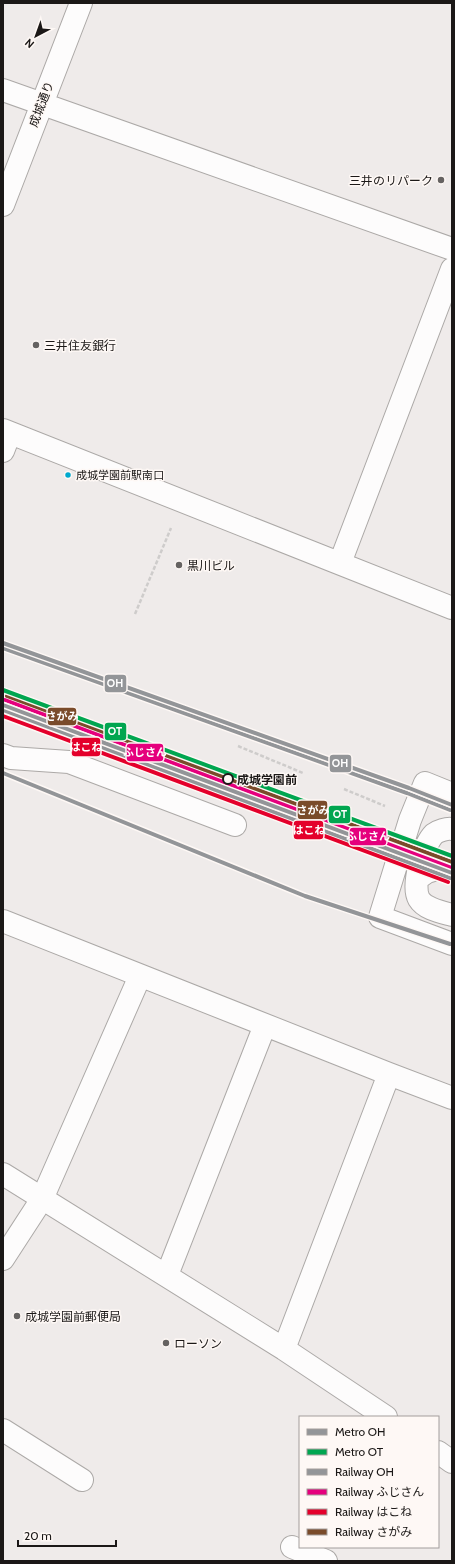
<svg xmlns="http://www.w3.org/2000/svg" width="455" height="1564" font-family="Cabin,'Noto Sans JP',sans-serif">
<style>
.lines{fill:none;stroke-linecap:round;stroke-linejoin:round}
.minor-casing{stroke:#aca9a7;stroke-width:24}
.path{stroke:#cecccb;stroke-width:2.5;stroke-dasharray:4 2;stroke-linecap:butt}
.minor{stroke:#fdfcfc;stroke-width:22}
.rail-1-casing{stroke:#fef8f5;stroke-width:7}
.rail-2-casing{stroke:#fef8f5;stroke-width:7}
.rail-3-casing{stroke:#fef8f5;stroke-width:7}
.rail-4-casing{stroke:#fef8f5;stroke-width:7}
.rail-1{stroke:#939598;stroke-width:4}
.rail-2{stroke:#e5007d;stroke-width:4}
.rail-3{stroke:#e4002b;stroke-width:4}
.rail-4{stroke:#7a4b2a;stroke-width:4}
.metro-1-casing{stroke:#fef8f5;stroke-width:7}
.metro-2-casing{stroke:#fef8f5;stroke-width:7}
.metro-1{stroke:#939598;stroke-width:4}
.metro-2{stroke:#00a650;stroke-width:4}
.poi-dot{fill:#656261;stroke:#fef8f5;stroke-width:1.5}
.bus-dot{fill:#00a9ce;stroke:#fef8f5;stroke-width:1.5}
.stop-dot{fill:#fef8f5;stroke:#1b1817;stroke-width:2}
.labels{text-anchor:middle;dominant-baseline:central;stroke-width:3;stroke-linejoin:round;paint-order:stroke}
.bus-label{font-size:11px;fill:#1b1817;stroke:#fef8f5;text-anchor:start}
.street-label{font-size:12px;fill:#1b1817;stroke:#fef8f5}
.poi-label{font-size:12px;fill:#1b1817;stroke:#fef8f5;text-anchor:start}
.stop-label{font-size:12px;font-weight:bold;fill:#1b1817;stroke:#fef8f5;text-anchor:start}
.line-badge{stroke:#fef8f5;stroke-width:1.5}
.badge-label{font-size:11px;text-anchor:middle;font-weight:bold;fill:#fff}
</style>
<rect width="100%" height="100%" fill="#efebea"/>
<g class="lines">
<!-- minor casing -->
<g class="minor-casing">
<path id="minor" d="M3,90L452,249
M3,205L81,3
M3,430L452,608
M3,451L10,433
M340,563L452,269
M3,755L11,758L69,762L235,825
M452,794L425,783L410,820L380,917L452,944
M452,829C447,828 438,831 434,834C424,844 411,885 419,899C425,909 441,912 452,915
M417,879L427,872L450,865H452
M3,921L389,1074L452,1098
M3,1174L284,1349L386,1417
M3,1259L42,1199L140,976
M167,1275L265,1025
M284,1349L389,1074
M3,1430L82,1480
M438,1452L452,1462
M292,1547L326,1561"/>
</g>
<!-- path -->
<path class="path" d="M135,614L171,528
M238,746L303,773
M344,789L385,806"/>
<!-- minor -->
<use href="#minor" class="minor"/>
<!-- rail-1 casing -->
<g class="rail-1-casing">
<path id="rail-1" d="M3,648L407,793L450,810
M3,710L450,878
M3,773L305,896L450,944"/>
</g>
<!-- rail-2 casing -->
<g class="rail-2-casing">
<path id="rail-2" d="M5,700L452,868"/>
</g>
<!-- rail-3 casing -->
<g class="rail-3-casing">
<path id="rail-3" d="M3,716L448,882"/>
</g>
<!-- rail-4 casing -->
<g class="rail-4-casing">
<path id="rail-4" d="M7,696L452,862"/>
</g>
<!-- rail-1 -->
<use href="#rail-1" class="rail-1"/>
<!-- rail-2 -->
<use href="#rail-2" class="rail-2"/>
<!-- rail-3 -->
<use href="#rail-3" class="rail-3"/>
<!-- rail-4 -->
<use href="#rail-4" class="rail-4"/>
<!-- metro-1 casing -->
<g class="metro-1-casing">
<path id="metro-1" d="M3,643L409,788L452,805
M3,705L452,873"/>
</g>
<!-- metro-2 casing -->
<g class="metro-2-casing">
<path id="metro-2" d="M3,690L452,856"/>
</g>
<!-- metro-1 -->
<use href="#metro-1" class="metro-1"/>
<!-- metro-2 -->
<use href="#metro-2" class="metro-2"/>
</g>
<!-- markers -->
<g class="poi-dot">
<circle cx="441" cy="180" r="4"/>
<circle cx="36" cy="345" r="4"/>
<circle cx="179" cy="565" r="4"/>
<circle cx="17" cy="1316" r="4"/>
<circle cx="166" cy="1343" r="4"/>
</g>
<circle class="bus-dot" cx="68" cy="475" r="3.5"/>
<circle class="stop-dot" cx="228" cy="779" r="5"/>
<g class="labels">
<!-- bus labels -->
<g class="bus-label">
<text x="76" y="475">成城学園前駅南口</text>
</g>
<!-- street labels -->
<g class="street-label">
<text transform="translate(41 104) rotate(-69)">成城通り</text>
</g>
<!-- poi labels -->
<g class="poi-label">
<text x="433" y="180" text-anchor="end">三井のリパーク</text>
<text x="44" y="345">三井住友銀行</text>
<text x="187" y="565">黒川ビル</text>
<text x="25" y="1316">成城学園前郵便局</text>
<text x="174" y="1343">ローソン</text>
</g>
<!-- stop labels -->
<g class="stop-label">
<text x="237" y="779">成城学園前</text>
</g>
</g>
<g class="line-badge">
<rect x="104" y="674" width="23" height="19" rx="4" fill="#939598"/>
<rect x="47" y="707" width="30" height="19" rx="4" fill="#7a4b2a"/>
<rect x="104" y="722" width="23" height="19" rx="4" fill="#00a650"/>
<rect x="71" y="737" width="30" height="20" rx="4" fill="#e4002b"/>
<rect x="126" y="743" width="38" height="19" rx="4" fill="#e5007d"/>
<rect x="329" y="754" width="23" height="19" rx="4" fill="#939598"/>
<rect x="297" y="800" width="31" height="20" rx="4" fill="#7a4b2a"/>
<rect x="328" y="805" width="23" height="19" rx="4" fill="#00a650"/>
<rect x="293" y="820" width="31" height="20" rx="4" fill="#e4002b"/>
<rect x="349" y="827" width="38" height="19" rx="4" fill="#e5007d"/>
</g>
<g class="badge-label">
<text x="115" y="687">OH</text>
<text x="62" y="720">さがみ</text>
<text x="115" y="735">OT</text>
<text x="86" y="751">はこね</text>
<text x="145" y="756">ふじさん</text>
<text x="340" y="767">OH</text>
<text x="313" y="814">さがみ</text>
<text x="340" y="818">OT</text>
<text x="309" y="834">はこね</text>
<text x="368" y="840">ふじさん</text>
</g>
<!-- border -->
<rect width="455" height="1564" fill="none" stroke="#1b1817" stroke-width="8"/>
<!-- legend -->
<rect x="299" y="1416" width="140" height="132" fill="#fef8f5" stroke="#a39e9c"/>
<rect x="307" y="1429" width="20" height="6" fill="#939598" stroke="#a39e9c"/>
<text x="335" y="1436" font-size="12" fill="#1b1817">Metro OH</text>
<rect x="307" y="1449" width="20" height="6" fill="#00a650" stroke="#a39e9c"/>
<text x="335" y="1456" font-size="12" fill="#1b1817">Metro OT</text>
<rect x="307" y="1469" width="20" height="6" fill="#939598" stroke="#a39e9c"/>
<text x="335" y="1476" font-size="12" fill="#1b1817">Railway OH</text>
<rect x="307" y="1489" width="20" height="6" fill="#e5007d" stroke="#a39e9c"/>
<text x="335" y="1496" font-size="12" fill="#1b1817">Railway ふじさん</text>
<rect x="307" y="1509" width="20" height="6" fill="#e4002b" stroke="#a39e9c"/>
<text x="335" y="1516" font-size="12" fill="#1b1817">Railway はこね</text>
<rect x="307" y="1529" width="20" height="6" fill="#7a4b2a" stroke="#a39e9c"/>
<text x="335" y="1536" font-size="12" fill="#1b1817">Railway さがみ</text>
<!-- north arrow -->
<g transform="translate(36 36) rotate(221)" stroke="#fef8f5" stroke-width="3" paint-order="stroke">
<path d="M0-3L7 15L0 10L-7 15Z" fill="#1b1817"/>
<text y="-6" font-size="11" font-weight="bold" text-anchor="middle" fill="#1b1817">N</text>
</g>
<!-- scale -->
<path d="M18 1540v6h98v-6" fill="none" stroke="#1b1817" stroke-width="2"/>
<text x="24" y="1540" font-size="12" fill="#1b1817" stroke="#fef8f5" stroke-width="3" paint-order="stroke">20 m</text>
</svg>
